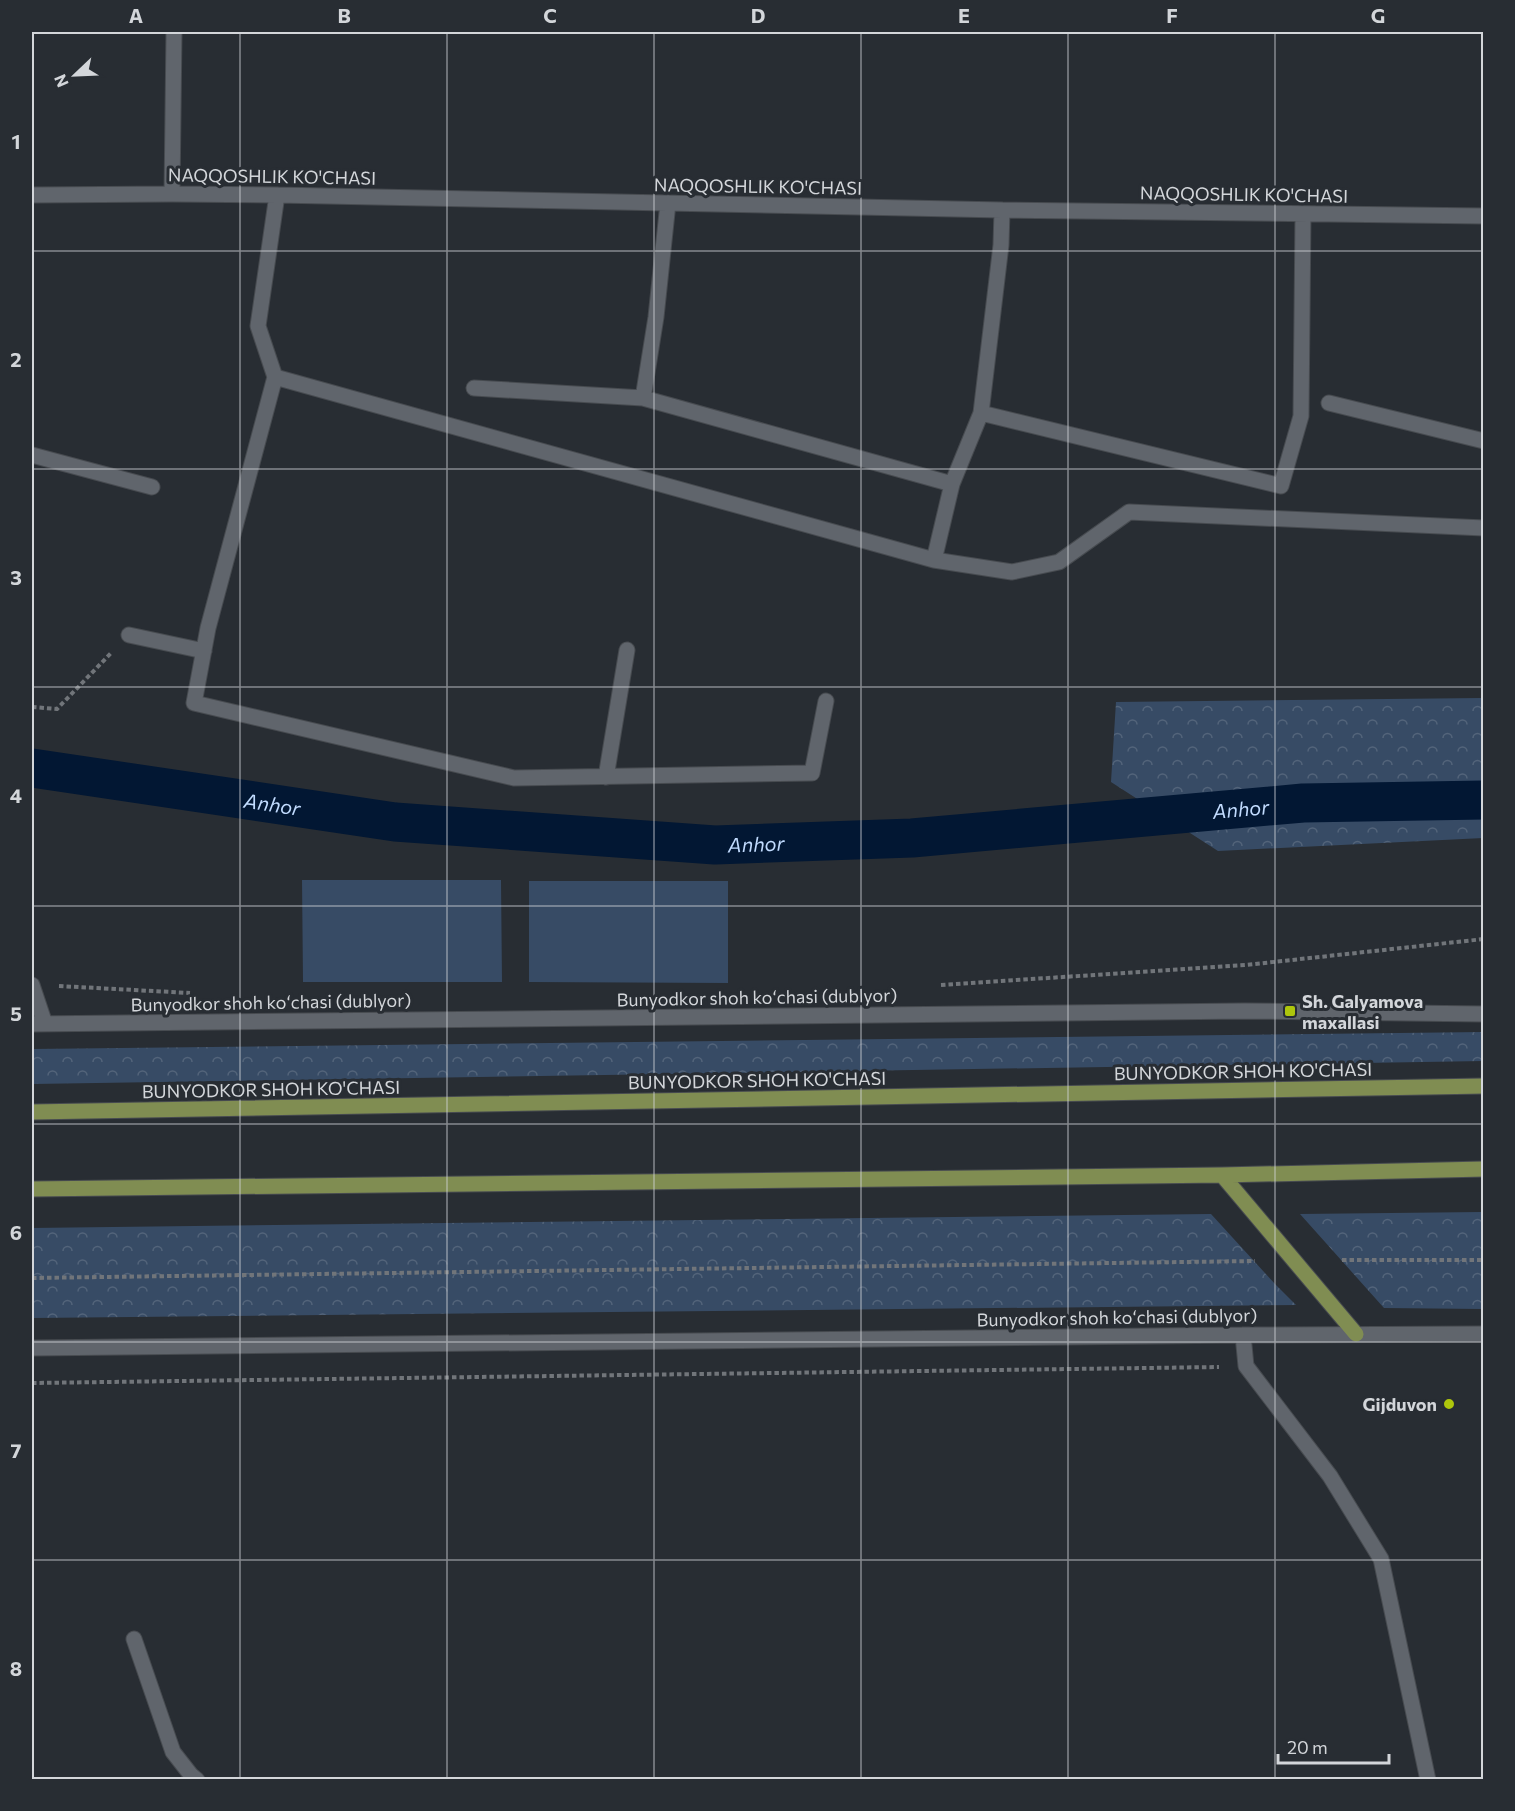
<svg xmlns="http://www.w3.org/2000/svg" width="1515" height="1811" font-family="Commissioner,sans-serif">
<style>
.forest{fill:url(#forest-crowns)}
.pitch{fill:#374b65}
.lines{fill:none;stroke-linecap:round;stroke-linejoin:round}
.stream{stroke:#021733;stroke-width:10}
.canal{stroke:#021733;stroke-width:39}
.minor-casing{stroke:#474b50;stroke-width:17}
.major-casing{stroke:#474b50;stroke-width:17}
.path{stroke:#71757a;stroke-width:4;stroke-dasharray:4.5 3;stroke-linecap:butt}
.minor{stroke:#60656c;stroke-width:15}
.major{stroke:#808d52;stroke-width:15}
.grid{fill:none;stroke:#d3d6da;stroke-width:1.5;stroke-opacity:0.55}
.poi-dot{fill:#aec60c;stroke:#282d33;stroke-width:2}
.labels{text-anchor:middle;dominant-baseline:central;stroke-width:6;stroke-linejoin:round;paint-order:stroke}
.street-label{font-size:18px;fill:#d3d6da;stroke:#282d33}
.poi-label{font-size:18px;font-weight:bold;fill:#d3d6da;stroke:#282d33;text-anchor:start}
.water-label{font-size:20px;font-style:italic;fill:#c1dbfe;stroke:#282d33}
.neatline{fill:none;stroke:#d3d6da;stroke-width:2}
.grid-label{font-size:20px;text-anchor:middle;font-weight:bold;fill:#d3d6da}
</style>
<defs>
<pattern id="forest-crowns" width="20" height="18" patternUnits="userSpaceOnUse" patternTransform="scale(1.5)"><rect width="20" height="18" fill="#374b65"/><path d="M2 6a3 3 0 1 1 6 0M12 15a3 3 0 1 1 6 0" fill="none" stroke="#53647a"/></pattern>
</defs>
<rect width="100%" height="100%" fill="#282d33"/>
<!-- forest -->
<path class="forest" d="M1483,698V838L1218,851L1111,782L1116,702Z
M1484,1032L1483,1061L32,1084V1049Z
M1483,1212V1309L1384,1308L1300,1214Z
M1211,1214L1275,1284L1296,1305L32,1318V1228Z"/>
<!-- pitch -->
<path class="pitch" d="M302,880H501L502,982H303Z
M529,881H728V983L529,982Z"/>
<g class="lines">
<!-- stream -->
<path class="stream" d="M129,792V783"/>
<!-- canal -->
<path class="canal" id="s1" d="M32,768L395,822L715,845L912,838L1303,803L1484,800"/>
<!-- minor casing -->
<g class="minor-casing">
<path id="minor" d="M172,194L174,32
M32,195L172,194L277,195L1002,210L1484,216
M277,195L258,326L275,377L208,628L194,703L514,778L812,773L826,701
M275,377L934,560L952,484L981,413L1001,245L1002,210
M474,388L643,398L952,484
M643,398L656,317L668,203
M1329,403L1484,441
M981,413L1281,486L1301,416L1303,214
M32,455L152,487
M934,560L1012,572L1059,562L1129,512L1484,528
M129,635L204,651
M606,777L627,650
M32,985L45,1024
M32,1024L1245,1011L1484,1014
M1243,1335L1246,1366L1330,1476L1381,1559L1428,1780
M32,1348L1243,1335L1484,1334
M134,1639L173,1752L191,1775L197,1780"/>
</g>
<!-- major casing -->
<g class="major-casing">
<path id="major" d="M32,1112L1484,1086
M1222,1175L1356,1334
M32,1189L1222,1175L1484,1169"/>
</g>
<!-- path -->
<path class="path" d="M32,707L57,709L112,652
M941,985L1246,965L1484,939
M59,986L190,993
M1342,1260H1484
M32,1278L1255,1261
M32,1383L1219,1367"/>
<!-- minor -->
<use href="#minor" class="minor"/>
<!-- major -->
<use href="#major" class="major"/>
</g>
<!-- grid -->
<path class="grid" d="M240,32V1780M447,32V1780M654,32V1780M861,32V1780M1068,32V1780M1275,32V1780M32,251H1484M32,469H1484M32,687H1484M32,906H1484M32,1124H1484M32,1342H1484M32,1560H1484"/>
<!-- markers -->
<g class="poi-dot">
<rect x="1284" y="1005" width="12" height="12" rx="3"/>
<circle cx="1449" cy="1404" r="6"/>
</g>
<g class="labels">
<!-- street labels -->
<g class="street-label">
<text transform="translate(272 176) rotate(1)">NAQQOSHLIK KO'CHASI</text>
<text transform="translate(758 186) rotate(1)">NAQQOSHLIK KO'CHASI</text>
<text transform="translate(1244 194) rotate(1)">NAQQOSHLIK KO'CHASI</text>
<text transform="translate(757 997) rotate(-1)">Bunyodkor shoh koʻchasi (dublyor)</text>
<text transform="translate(271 1002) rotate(-1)">Bunyodkor shoh koʻchasi (dublyor)</text>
<text transform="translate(1243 1071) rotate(-1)">BUNYODKOR SHOH KO'CHASI</text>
<text transform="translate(757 1080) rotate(-1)">BUNYODKOR SHOH KO'CHASI</text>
<text transform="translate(271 1089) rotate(-1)">BUNYODKOR SHOH KO'CHASI</text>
<text transform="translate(1117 1317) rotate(-1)">Bunyodkor shoh koʻchasi (dublyor)</text>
</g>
<!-- poi labels -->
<g class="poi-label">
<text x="1302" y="1001">Sh. Galyamova<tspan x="1302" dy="21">maxallasi</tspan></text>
<text x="1437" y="1404" text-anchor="end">Gijduvon</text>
</g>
<!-- water labels -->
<g class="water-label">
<text stroke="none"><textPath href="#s1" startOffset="243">Anhor</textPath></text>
<text stroke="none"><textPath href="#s1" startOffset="1215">Anhor</textPath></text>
<text stroke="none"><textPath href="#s1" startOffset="729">Anhor</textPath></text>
</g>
</g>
<!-- border -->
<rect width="1515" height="1811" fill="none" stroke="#282d33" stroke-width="66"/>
<!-- north arrow -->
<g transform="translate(75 75) rotate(247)" stroke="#282d33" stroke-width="4.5" paint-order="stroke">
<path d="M0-4.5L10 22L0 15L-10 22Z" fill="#d3d6da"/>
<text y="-9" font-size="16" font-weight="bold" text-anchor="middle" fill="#d3d6da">N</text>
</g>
<!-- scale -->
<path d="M1278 1754v9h111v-9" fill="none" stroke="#d3d6da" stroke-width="3"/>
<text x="1287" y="1754" font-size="18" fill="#d3d6da" stroke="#282d33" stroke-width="4.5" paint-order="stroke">20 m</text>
<rect x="33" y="33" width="1449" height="1745" class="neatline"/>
<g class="grid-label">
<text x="136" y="23">A</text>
<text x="344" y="23">B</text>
<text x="550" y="23">C</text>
<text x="758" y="23">D</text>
<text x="964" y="23">E</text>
<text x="1172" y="23">F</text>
<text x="1378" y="23">G</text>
<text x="16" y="149">1</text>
<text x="16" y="367">2</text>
<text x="16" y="585">3</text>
<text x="16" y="803">4</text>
<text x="16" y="1021">5</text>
<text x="16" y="1240">6</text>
<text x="16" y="1458">7</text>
<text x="16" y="1676">8</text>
</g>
</svg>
